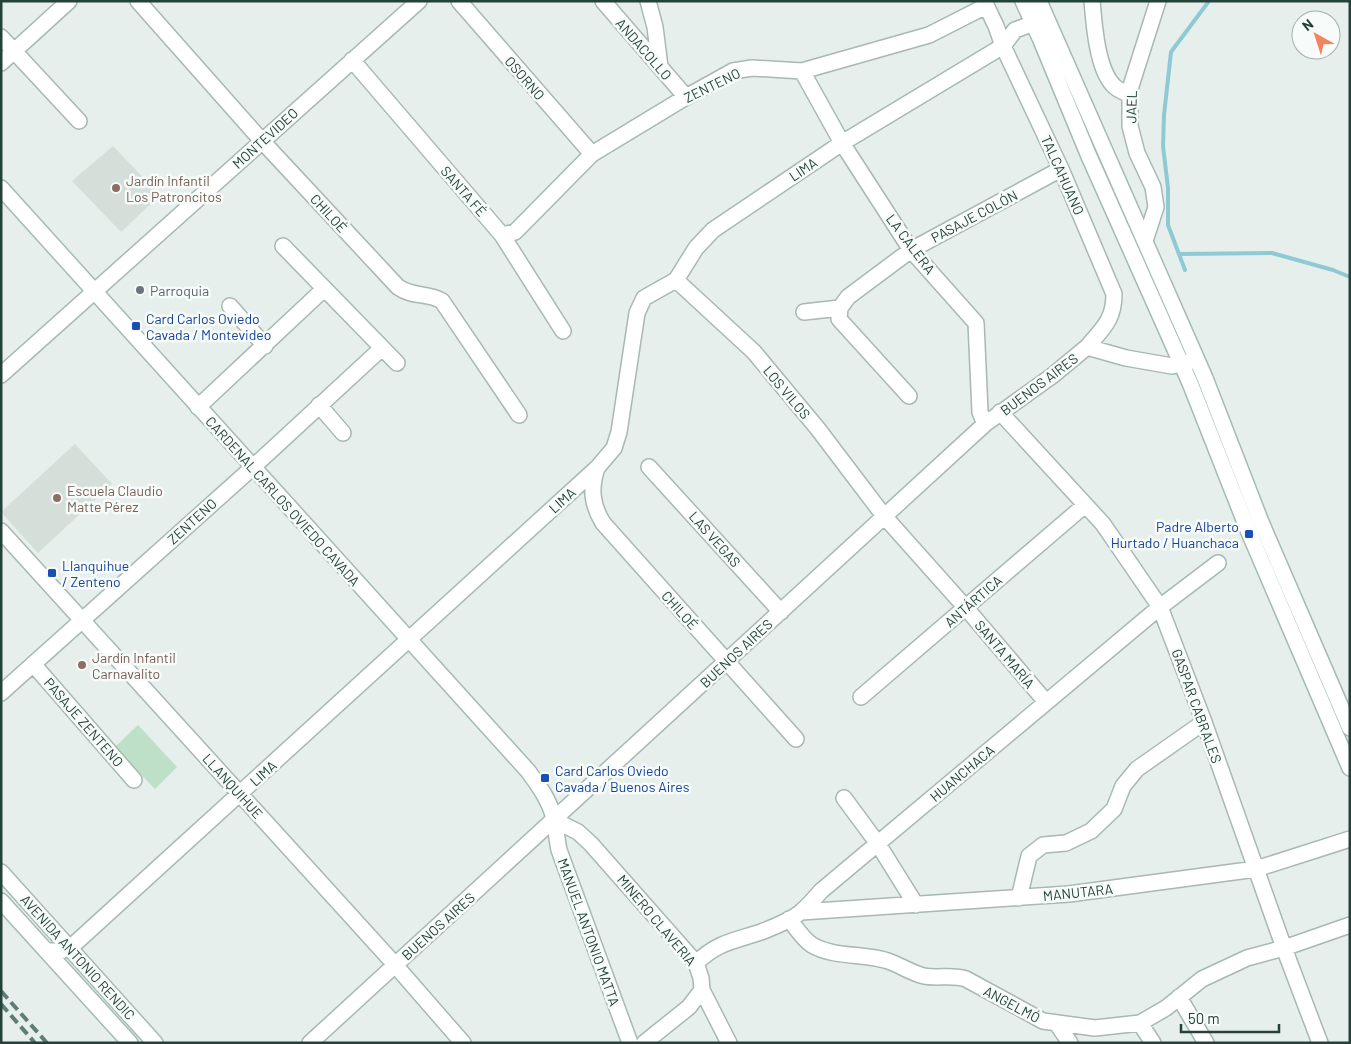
<svg xmlns="http://www.w3.org/2000/svg" width="1351" height="1044" font-family="Barlow,sans-serif">
<style>
.built{fill:#d4dfda}
.green{fill:#bfe0c8}
.lines{fill:none;stroke-linecap:round;stroke-linejoin:round}
.stream{stroke:#8ec9d4;stroke-width:4}
.street-casing{stroke:#a8b8b2;stroke-width:18}
.secondary-casing{stroke:#a4bbb3;stroke-width:18}
.street{stroke:#fff;stroke-width:15}
.secondary{stroke:#fff;stroke-width:15}
.rail{stroke:#5f7d75;stroke-width:4;stroke-dasharray:10 5;stroke-linecap:butt}
.education-dot{fill:#8d6e63;stroke:#f7fbf9;stroke-width:2}
.worship-dot{fill:#6b7280;stroke:#f7fbf9;stroke-width:2}
.transit-dot{fill:#1a4fb4;stroke:#f7fbf9;stroke-width:2}
.labels{text-anchor:middle;dominant-baseline:central;stroke-width:5;stroke-linejoin:round;paint-order:stroke}
.street-label{font-size:14px;fill:#24423a;stroke:#f7fbf9}
.education-label{font-size:14px;fill:#785e54;stroke:#f7fbf9;text-anchor:start}
.worship-label{font-size:14px;fill:#5b616d;stroke:#f7fbf9;text-anchor:start}
.transit-label{font-size:14px;fill:#164399;stroke:#f7fbf9;text-anchor:start}
</style>
<rect width="100%" height="100%" fill="#e6efeb"/>
<!-- built -->
<path class="built" d="M113,146L160,195L121,232L72,181Z
M75,444L112,484L38,553L1,512Z"/>
<!-- green -->
<path class="green" d="M138,725L177,767L155,789L115,747Z"/>
<g class="lines">
<!-- stream -->
<path class="stream" d="M1179,254L1272,253L1333,270L1350,277
M1185,270L1168,225V188L1163,146L1164,115L1171,52L1209,1"/>
<!-- street casing -->
<g class="street-casing">
<path id="street" d="M138,1L262,141L398,287C414,298 426,292 442,301L519,415
M459,1L592,154
M603,1L686,97
M648,1L655,27L660,67
M984,1L996,26L1003,46L1061,169L1114,294C1114,320 1103,328 1087,347
M1092,1C1094,24 1097,68 1113,85C1117,90 1124,92 1130,95
M1,37L79,121
M352,60L502,235L563,331
M1,63L69,1
M802,71L842,143L911,250L976,323L980,412L985,424
M502,235L515,232L592,154L686,97L733,71L752,68L802,71L929,35L986,6
M1145,241L1156,207L1153,187L1137,153L1130,126V89L1158,1
M283,246L397,363
M676,280L754,352L818,429L884,516L966,608L1046,702
M230,306L265,346
M804,312L840,308
M1,375L419,1
M909,396L839,319L840,308L848,297L911,250L1061,169
M319,405L343,433
M198,407L324,289
M1000,412L1103,524L1160,607L1204,722L1284,948L1320,1043
M649,467L781,612
M597,468C590,489 592,505 603,523L796,739
M1,531L389,958L463,1043
M33,664L134,780
M1,693L252,468L382,348
M861,697L1085,505
M844,798L878,844L916,905
M554,820L578,832L591,844L696,963L701,978L702,990L729,1043
M1019,898L1029,856L1043,845L1066,843L1091,831L1114,809L1123,786L1137,769L1204,722
M801,912L1069,894L1256,869L1350,839
M789,919C796,928 803,939 812,945C834,958 864,953 888,961C900,965 911,973 924,976C938,979 952,974 966,979L1043,1021L1095,1028L1140,1023L1166,1008L1202,979L1247,958L1284,948L1350,925
M47,951H61L70,948L597,468L614,448L619,432L637,313L644,298L676,280L696,248L713,230L842,143L1003,46L1015,30L1045,19
M696,963C718,942 734,941 761,932C774,927 792,920 802,911C809,905 815,898 821,891L1160,607L1218,563
M1179,997L1206,1043
M1140,1023L1153,1043
M1057,1024L1070,1043
M310,1043L985,424L1052,376L1087,347L1126,358L1172,366L1196,360
M644,1043L689,1007L702,990"/>
</g>
<!-- secondary casing -->
<g class="secondary-casing">
<path id="secondary" d="M1023,1L1040,38L1088,154L1190,383L1248,530L1350,768
M1039,1L1205,378L1261,522L1350,728
M1,188L528,771C539,786 550,801 554,819C556,829 557,840 559,850L630,1043
M1,872L155,1043
M1,901L130,1043"/>
</g>
<!-- street -->
<use href="#street" class="street"/>
<!-- secondary -->
<use href="#secondary" class="secondary"/>
<!-- rail -->
<path class="rail" d="M1,991L47,1043
M1,1004L35,1043"/>
</g>
<!-- markers -->
<g class="education-dot">
<circle cx="116" cy="188" r="5"/>
<circle cx="57" cy="498" r="5"/>
<circle cx="82" cy="665" r="5"/>
</g>
<circle class="worship-dot" cx="140" cy="290" r="5"/>
<g class="transit-dot">
<rect x="131" y="321" width="10" height="10" rx="2.5"/>
<rect x="1244" y="529" width="10" height="10" rx="2.5"/>
<rect x="47" y="568" width="10" height="10" rx="2.5"/>
<rect x="540" y="773" width="10" height="10" rx="2.5"/>
</g>
<g class="labels">
<!-- street labels -->
<g class="street-label">
<text transform="translate(644 49) rotate(49)">ANDACOLLO</text>
<text transform="translate(525 78) rotate(49)">OSORNO</text>
<text transform="translate(712 85) rotate(-26)">ZENTENO</text>
<text transform="translate(1131 107) rotate(-89)">JAEL</text>
<text transform="translate(265 138) rotate(-42)">MONTEVIDEO</text>
<text transform="translate(803 169) rotate(-34)">LIMA</text>
<text transform="translate(1063 175) rotate(66)">TALCAHUANO</text>
<text transform="translate(464 191) rotate(49)">SANTA FÉ</text>
<text transform="translate(329 213) rotate(47)">CHILOÉ</text>
<text transform="translate(974 216) rotate(-28)">PASAJE COLÓN</text>
<text transform="translate(911 244) rotate(53)">LA CALERA</text>
<text transform="translate(1039 384) rotate(-37)">BUENOS AIRES</text>
<text transform="translate(787 392) rotate(50)">LOS VILOS</text>
<text transform="translate(562 500) rotate(-42)">LIMA</text>
<text transform="translate(283 501) rotate(48)">CARDENAL CARLOS OVIEDO CAVADA</text>
<text transform="translate(192 521) rotate(-42)">ZENTENO</text>
<text transform="translate(715 539) rotate(48)">LAS VEGAS</text>
<text transform="translate(973 601) rotate(-41)">ANTÁRTICA</text>
<text transform="translate(680 610) rotate(48)">CHILOÉ</text>
<text transform="translate(736 653) rotate(-43)">BUENOS AIRES</text>
<text transform="translate(1005 654) rotate(50)">SANTA MARÍA</text>
<text transform="translate(1197 706) rotate(70)">GASPAR CABRALES</text>
<text transform="translate(84 722) rotate(49)">PASAJE ZENTENO</text>
<text transform="translate(263 773) rotate(-42)">LIMA</text>
<text transform="translate(962 773) rotate(-40)">HUANCHACA</text>
<text transform="translate(233 786) rotate(48)">LLANQUIHUE</text>
<text transform="translate(1078 892) rotate(-6)">MANUTARA</text>
<text transform="translate(657 920) rotate(50)">MINERO CLAVERIA</text>
<text transform="translate(438 926) rotate(-42)">BUENOS AIRES</text>
<text transform="translate(589 932) rotate(70)">MANUEL ANTONIO MATTA</text>
<text transform="translate(78 957) rotate(48)">AVENIDA ANTONIO RENDIC</text>
<text transform="translate(1012 1004) rotate(28)">ANGELMÓ</text>
</g>
<!-- education labels -->
<g class="education-label">
<text x="126" y="180">Jardín Infantil<tspan x="126" dy="16">Los Patroncitos</tspan></text>
<text x="67" y="490">Escuela Claudio<tspan x="67" dy="16">Matte Pérez</tspan></text>
<text x="92" y="657">Jardín Infantil<tspan x="92" dy="16">Carnavalito</tspan></text>
</g>
<!-- worship labels -->
<g class="worship-label">
<text x="150" y="290">Parroquia</text>
</g>
<!-- transit labels -->
<g class="transit-label">
<text x="146" y="318">Card Carlos Oviedo<tspan x="146" dy="16">Cavada / Montevideo</tspan></text>
<text x="1239" y="526" text-anchor="end">Padre Alberto<tspan x="1239" dy="16">Hurtado / Huanchaca</tspan></text>
<text x="62" y="565">Llanquihue<tspan x="62" dy="16">/ Zenteno</tspan></text>
<text x="555" y="770">Card Carlos Oviedo<tspan x="555" dy="16">Cavada / Buenos Aires</tspan></text>
</g>
</g>
<!-- border -->
<rect width="1351" height="1044" fill="none" stroke="#24423a" stroke-width="5"/>
<!-- north arrow -->
<g transform="translate(1316 35) rotate(321)"><circle r="24" fill="#f7fbf9" stroke="#a3b1ad"/>
<path d="M0-4L9 19L0 12L-9 19Z" fill="#f4845f"/>
<text y="-8" font-size="14" font-weight="bold" text-anchor="middle" fill="#24423a">N</text>
</g>
<!-- scale -->
<path d="M1181 1024v8h98v-8" fill="none" stroke="#24423a" stroke-width="2.5"/>
<text x="1188" y="1024" font-size="15" fill="#24423a" stroke="#f7fbf9" stroke-width="4" paint-order="stroke">50 m</text>
</svg>
